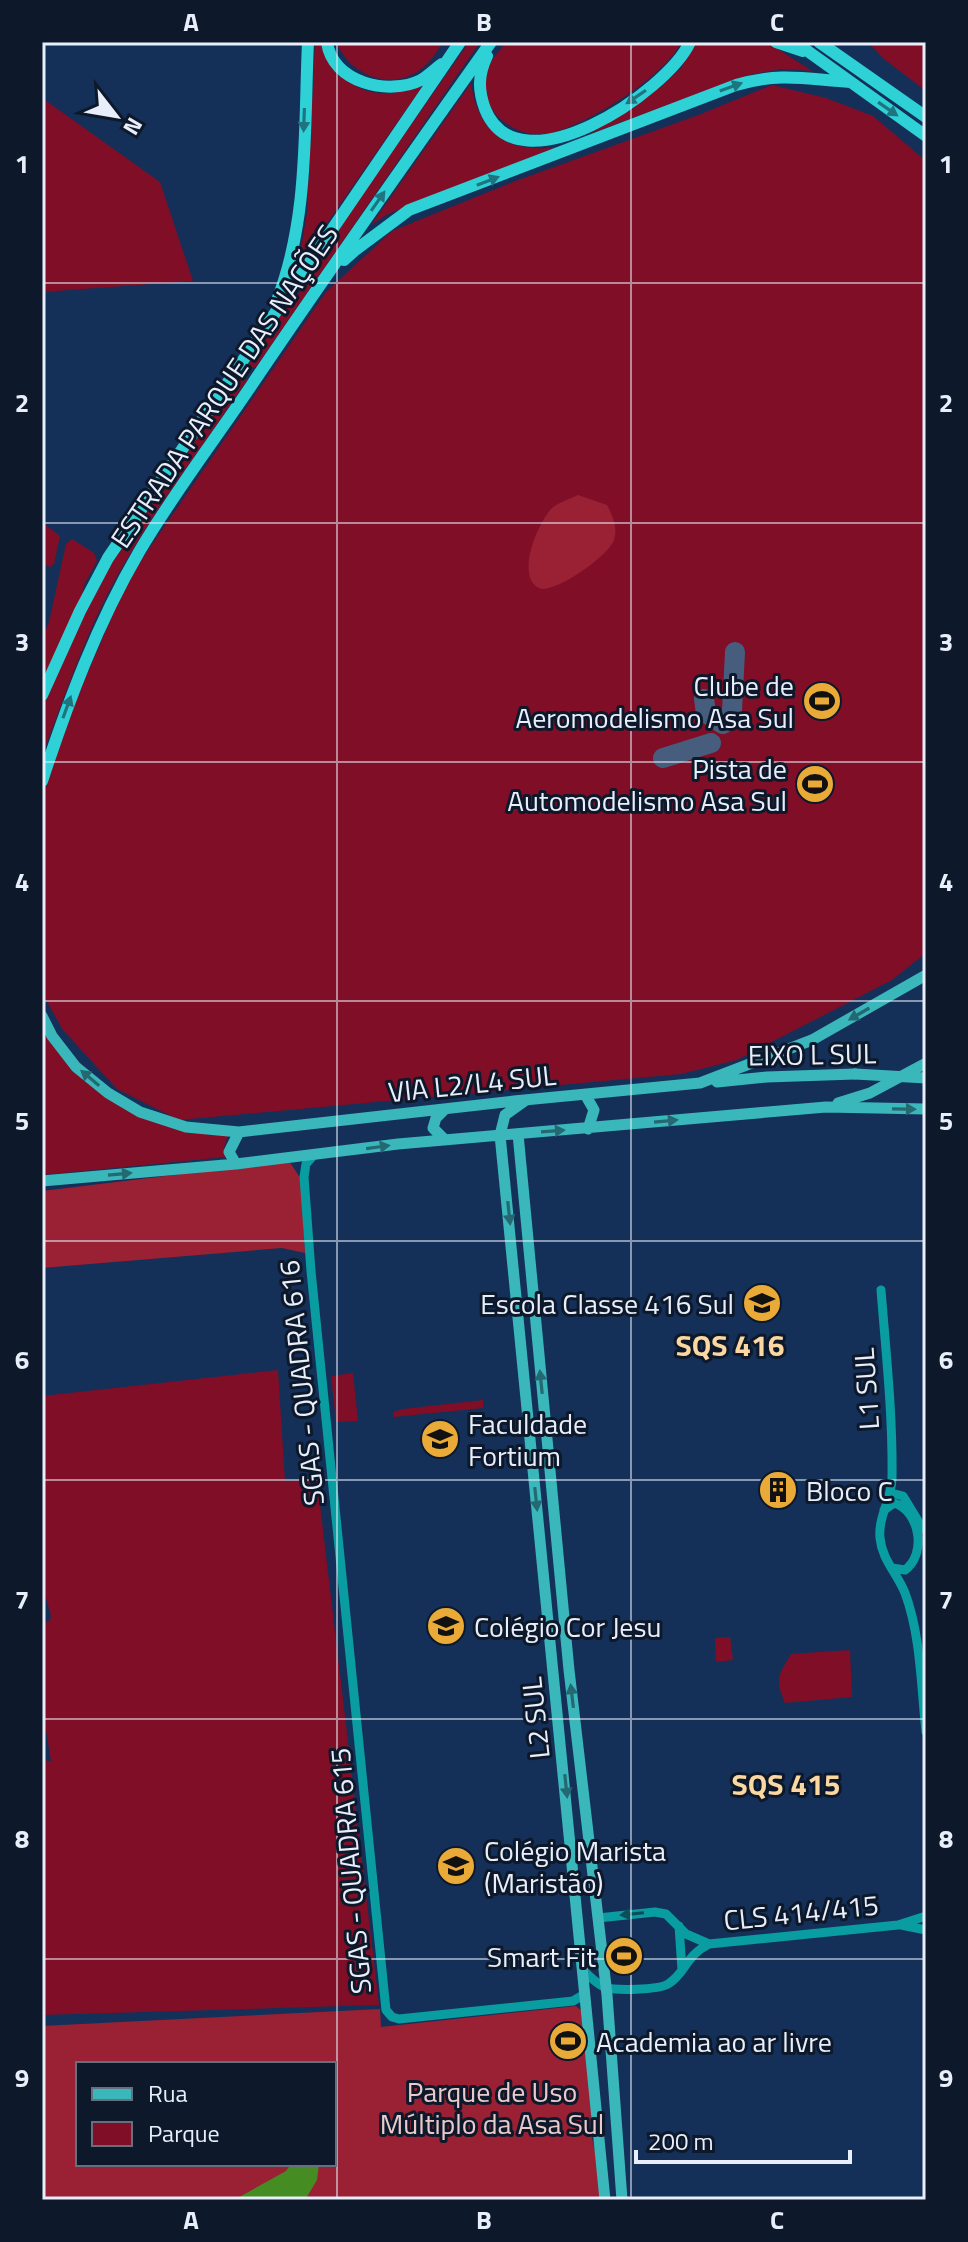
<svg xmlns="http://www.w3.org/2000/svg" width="968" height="2242" font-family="'Titillium Web',sans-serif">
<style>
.green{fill:#800e26}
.forest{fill:#9a2034;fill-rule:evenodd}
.water{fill:#458d23}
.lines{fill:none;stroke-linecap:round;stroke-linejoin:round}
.taxiway{stroke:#465d7e;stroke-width:20}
.secondary{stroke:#099da1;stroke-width:9}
.primary{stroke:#3ab7ba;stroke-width:11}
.highway{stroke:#2ed1d5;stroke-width:12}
.primary-bridge{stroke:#3ab7ba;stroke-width:11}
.oneway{fill:#1e7580}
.oneway2{fill:#246872}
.oneway3{fill:#0b4e5a}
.grid{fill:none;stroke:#e8effa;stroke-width:2;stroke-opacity:0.55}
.labels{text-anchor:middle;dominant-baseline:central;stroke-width:6;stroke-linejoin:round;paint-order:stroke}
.street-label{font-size:28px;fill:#e8effa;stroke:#0d192b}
.poi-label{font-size:28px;fill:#e8effa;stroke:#0d192b;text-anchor:start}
.park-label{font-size:28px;fill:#eacaca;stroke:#0d192b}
.neighbourhood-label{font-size:30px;font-weight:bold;fill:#fbd7a1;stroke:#0d192b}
.neatline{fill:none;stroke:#e8effa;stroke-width:3}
.grid-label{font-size:26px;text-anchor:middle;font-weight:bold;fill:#e8effa}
</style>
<rect width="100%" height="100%" fill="#143058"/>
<!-- green -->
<path class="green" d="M315,42H322C329,53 336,70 346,79C368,99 398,95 423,85L298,265L307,213Z
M336,42H443C438,49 434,57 428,63C398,94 352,79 336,42Z
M469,42H480L256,367L250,368L249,363L287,306L310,280L322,252Z
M506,42H681C668,75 580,130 545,134C510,138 472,104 488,67C492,59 500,50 506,42Z
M695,42H767L812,71L781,69L748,75L589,134L659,88L681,68Z
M868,42H926V91L884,59Z
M471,83C478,132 507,154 556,147L388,214L371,225Z
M772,85L826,98L873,116L926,161V953L892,980L737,1060L681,1074L179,1120L117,1089L63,1030L42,993V804L55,748L128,579L326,292L392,231L513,182L701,114Z
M42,98L160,182L193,281L42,292Z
M240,375L247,380C201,449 148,517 109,591C82,644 63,701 42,756V709L71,639L117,550L226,391Z
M42,522L60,536L54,564L50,567L42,564Z
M72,539L94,553L97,561L84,585L81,600L42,685V638L49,622L66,544Z
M42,1029L49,1040L119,1105L228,1135L224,1148L226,1157L42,1175Z
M278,1370L285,1481L317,1479L379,2005L42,2015V1760L51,1761L42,1706V1625L50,1620L51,1616L42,1584V1396Z
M353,1373L358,1421L336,1422L331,1376Z
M483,1400V1408L394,1417L393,1412L403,1409Z
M730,1637L733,1660L716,1662L715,1638Z
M850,1650L852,1697L785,1703C774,1677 779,1675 791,1654Z"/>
<!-- forest -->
<path class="forest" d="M578,495L607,505C613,517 618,527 614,540C609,556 553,595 539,588C515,576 538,523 551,509C557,503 570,499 578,495Z
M289,1161L301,1179L305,1253L282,1248L42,1268V1191Z
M576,2006L584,2013L592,2098L590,2129L597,2160L601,2200H42V2026L380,2009L381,2027ZM78,2064H334V2164H78Z"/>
<!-- water -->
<path class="water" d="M291,2164H319L317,2180L305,2200H234L286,2171Z"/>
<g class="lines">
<!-- taxiway -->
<path class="taxiway" d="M704,699L706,713L723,724
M732,711L735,652
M663,758L711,743"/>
<!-- secondary -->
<path class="secondary" d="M313,1156L306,1164L304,1177L311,1271L386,2010L392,2017L399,2019L573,2001L585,1994
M881,1290C886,1353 893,1416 892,1479C891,1500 878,1517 880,1538C882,1560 897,1573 905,1593C921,1636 921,1687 926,1732
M895,1494L903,1496L923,1529
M884,1510L894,1503C920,1511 927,1554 905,1570L892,1568
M598,1918L655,1912L666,1914L686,1934L709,1944
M901,1925L926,1930
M679,1926L682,1970
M584,1971C590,1977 596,1983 604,1987C615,1991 658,1990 668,1984C686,1973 685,1956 709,1944L898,1925L926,1916"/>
<!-- primary -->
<path class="primary" d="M42,1016L52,1036L76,1067L108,1093L140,1112L186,1127L239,1132L514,1101L700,1083L812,1040L926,975
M717,1082L767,1077L855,1074
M586,1096L594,1110L588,1129
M526,1100L505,1115L500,1135L605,2200
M838,1103L870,1093L926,1063
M444,1110L436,1118L433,1128L445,1140
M518,1134L569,1670L607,1995L622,2200
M236,1164L229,1152L239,1132
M42,1181L236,1164L398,1144L826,1107L926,1109"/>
<!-- highway -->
<path class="highway" d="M327,42C332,83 389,96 421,80C428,76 435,69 442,64
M776,42L803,51
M795,42L926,136
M819,42L926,117
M487,56C478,75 478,90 485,109C518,192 667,92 690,42
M344,260L354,251L409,210L736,85C781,72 805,79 850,82
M276,303C309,221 304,129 308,42
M42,695L80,611L108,558L460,42
M42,781C68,702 97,624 139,552C173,494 214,441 251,386C329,270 410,156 491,42"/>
<!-- primary-bridge -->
<path class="primary-bridge" d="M855,1074L926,1078"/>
</g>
<!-- one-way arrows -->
<defs><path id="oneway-solid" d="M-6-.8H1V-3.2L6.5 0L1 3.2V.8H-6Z" transform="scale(2)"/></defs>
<g class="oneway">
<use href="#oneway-solid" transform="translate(731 87) rotate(-20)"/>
<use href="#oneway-solid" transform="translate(636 97) rotate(146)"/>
<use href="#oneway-solid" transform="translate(888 109) rotate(35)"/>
<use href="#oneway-solid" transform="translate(304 120) rotate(92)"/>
<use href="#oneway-solid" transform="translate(488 181) rotate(-21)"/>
<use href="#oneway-solid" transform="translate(378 201) rotate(-55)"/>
<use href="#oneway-solid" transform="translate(67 707) rotate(-70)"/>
</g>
<g class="oneway2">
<use href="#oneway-solid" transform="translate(859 1014) rotate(150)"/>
<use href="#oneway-solid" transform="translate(90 1078) rotate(-140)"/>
<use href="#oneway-solid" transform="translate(904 1109) rotate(1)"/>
<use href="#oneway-solid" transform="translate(666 1121) rotate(-5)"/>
<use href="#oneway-solid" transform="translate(553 1131) rotate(-4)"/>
<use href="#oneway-solid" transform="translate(378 1147) rotate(-8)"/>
<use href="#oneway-solid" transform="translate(120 1174) rotate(-5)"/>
<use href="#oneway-solid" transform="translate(509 1213) rotate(84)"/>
<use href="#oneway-solid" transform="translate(541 1382) rotate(-96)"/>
<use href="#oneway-solid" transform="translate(536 1499) rotate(84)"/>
<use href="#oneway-solid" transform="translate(572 1696) rotate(-97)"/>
<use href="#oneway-solid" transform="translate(566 1786) rotate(84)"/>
</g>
<use class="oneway3" href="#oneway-solid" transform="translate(632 1914) rotate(174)"/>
<!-- grid -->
<path class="grid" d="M337,42V2200M631,42V2200M42,283H926M42,523H926M42,762H926M42,1001H926M42,1241H926M42,1480H926M42,1719H926M42,1959H926"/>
<!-- icons -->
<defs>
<g id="stadium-disc" transform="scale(2)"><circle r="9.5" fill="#eaaa38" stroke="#0d192b"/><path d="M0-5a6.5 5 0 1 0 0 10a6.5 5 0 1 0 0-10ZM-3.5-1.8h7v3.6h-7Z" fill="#111"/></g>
<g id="school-disc" transform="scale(2)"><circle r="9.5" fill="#eaaa38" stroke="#0d192b"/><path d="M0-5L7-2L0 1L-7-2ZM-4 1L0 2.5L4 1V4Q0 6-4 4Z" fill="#111"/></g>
<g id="university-disc" transform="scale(2)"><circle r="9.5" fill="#eaaa38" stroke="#0d192b"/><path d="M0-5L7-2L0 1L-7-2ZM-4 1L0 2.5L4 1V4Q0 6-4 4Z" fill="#111"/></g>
<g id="building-disc" transform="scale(2)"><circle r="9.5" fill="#eaaa38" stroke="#0d192b"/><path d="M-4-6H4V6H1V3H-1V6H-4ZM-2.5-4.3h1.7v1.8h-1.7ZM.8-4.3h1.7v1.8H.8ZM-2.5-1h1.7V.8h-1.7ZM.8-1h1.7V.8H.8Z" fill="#111"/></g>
</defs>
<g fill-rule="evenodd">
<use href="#stadium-disc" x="822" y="701"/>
<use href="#stadium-disc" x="815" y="784"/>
<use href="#school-disc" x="762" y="1303"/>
<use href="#university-disc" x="440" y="1439"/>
<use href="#building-disc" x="778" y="1490"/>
<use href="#university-disc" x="446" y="1626"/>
<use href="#university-disc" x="456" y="1866"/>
<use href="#stadium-disc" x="624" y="1956"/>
<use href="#stadium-disc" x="568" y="2041"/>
</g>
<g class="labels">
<!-- street labels -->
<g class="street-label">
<text transform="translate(224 386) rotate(-56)">ESTRADA PARQUE DAS NAÇÕES</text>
<text transform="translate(812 1054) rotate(-1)">EIXO L SUL</text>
<text transform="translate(472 1083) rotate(-6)">VIA L2/L4 SUL</text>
<text transform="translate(301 1383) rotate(-96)">SGAS - QUADRA 616</text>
<text transform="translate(866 1389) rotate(-94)">L1 SUL</text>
<text transform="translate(535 1718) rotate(-96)">L2 SUL</text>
<text transform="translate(350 1871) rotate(-95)">SGAS - QUADRA 615</text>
<text transform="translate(801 1912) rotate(-6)">CLS 414/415</text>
</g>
<!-- poi labels -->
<g class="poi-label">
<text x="794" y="685" text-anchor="end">Clube de<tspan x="794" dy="32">Aeromodelismo Asa Sul</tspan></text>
<text x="787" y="768" text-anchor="end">Pista de<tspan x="787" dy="32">Automodelismo Asa Sul</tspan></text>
<text x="734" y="1303" text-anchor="end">Escola Classe 416 Sul</text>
<text x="468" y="1423">Faculdade<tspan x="468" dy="32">Fortium</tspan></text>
<text x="806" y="1490">Bloco C</text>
<text x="474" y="1626">Colégio Cor Jesu</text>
<text x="484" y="1850">Colégio Marista<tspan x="484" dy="32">(Maristão)</tspan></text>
<text x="596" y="1956" text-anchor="end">Smart Fit</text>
<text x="596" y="2041">Academia ao ar livre</text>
</g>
<!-- park labels -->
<g class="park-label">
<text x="492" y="2091">Parque de Uso<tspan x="492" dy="32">Múltiplo da Asa Sul</tspan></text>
</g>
<!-- neighbourhood labels -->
<g class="neighbourhood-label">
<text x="730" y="1345">SQS 416</text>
<text x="786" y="1784">SQS 415</text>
</g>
</g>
<!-- border -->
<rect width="968" height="2242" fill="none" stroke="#0d192b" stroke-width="88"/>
<!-- legend -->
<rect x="76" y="2062" width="260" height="104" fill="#0d192b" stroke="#656f7e" stroke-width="2"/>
<rect x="92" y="2088" width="40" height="12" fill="#3ab7ba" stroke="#656f7e" stroke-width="2"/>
<text x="148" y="2102" font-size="24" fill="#e8effa">Rua</text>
<rect x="92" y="2122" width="40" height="24" fill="#800e26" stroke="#656f7e" stroke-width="2"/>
<text x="148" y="2142" font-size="24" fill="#e8effa">Parque</text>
<!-- north arrow -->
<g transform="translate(116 116) rotate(121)" stroke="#0d192b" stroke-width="6" paint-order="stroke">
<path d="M0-6L14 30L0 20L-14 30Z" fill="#e8effa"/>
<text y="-12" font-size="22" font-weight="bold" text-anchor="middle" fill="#e8effa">N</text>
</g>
<!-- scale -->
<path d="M636 2150v12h214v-12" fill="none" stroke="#e8effa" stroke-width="4"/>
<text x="648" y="2150" font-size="24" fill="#e8effa" stroke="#0d192b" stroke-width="6" paint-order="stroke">200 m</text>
<rect x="44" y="44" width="880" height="2154" class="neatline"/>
<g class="grid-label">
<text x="191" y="31">A</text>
<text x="484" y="31">B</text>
<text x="777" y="31">C</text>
<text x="22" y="173">1</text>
<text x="946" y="173">1</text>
<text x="22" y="412">2</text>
<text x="946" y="412">2</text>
<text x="22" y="651">3</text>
<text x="946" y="651">3</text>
<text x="22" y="891">4</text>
<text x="946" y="891">4</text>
<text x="22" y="1130">5</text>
<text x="946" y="1130">5</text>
<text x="22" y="1369">6</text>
<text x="946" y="1369">6</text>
<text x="22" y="1609">7</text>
<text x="946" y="1609">7</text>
<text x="22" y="1848">8</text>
<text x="946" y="1848">8</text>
<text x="22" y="2087">9</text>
<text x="946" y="2087">9</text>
<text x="191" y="2229">A</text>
<text x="484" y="2229">B</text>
<text x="777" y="2229">C</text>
</g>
</svg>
